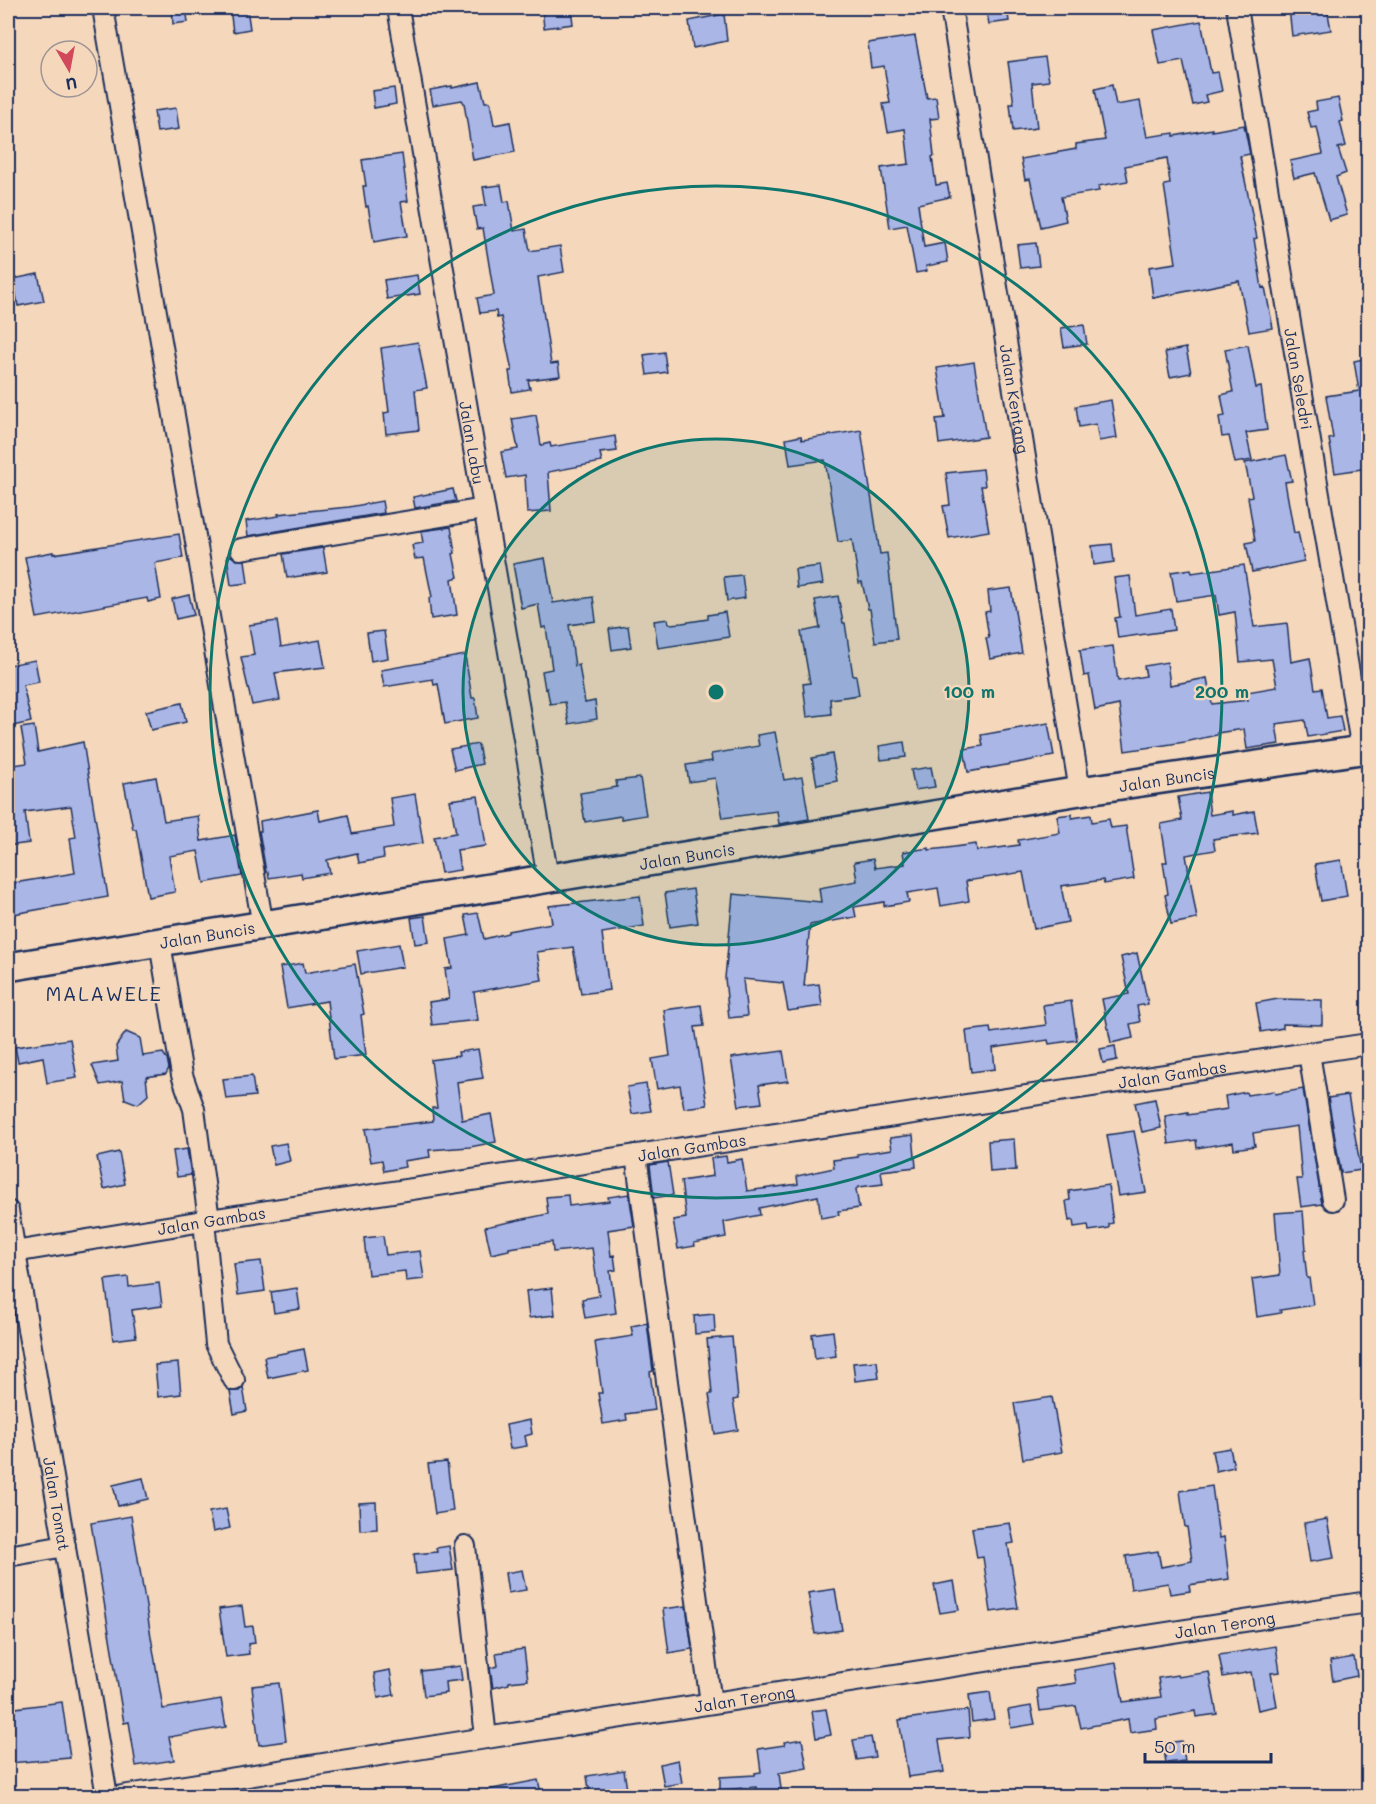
<svg xmlns="http://www.w3.org/2000/svg" width="1376" height="1804" font-family="Mali,sans-serif">
<style>
.building{fill:#aab6e6;stroke:#1b2f5e;stroke-width:1.5}
.lines{fill:none;stroke-linecap:round;stroke-linejoin:round}
.street-casing{stroke:#1b2f5e;stroke-width:24}
.secondary-casing{stroke:#1b2f5e;stroke-width:32}
.street{stroke:#f5d8bb;stroke-width:20}
.secondary{stroke:#f5d8bb;stroke-width:27}
.ring{fill:none;stroke:#0f766e;stroke-width:3}
.labels{text-anchor:middle;dominant-baseline:central;stroke-width:4.5;stroke-linejoin:round;paint-order:stroke}
.street-label{font-size:16px;fill:#1b2f5e;stroke:#f5d8bb}
.quarter-label{font-size:20px;letter-spacing:1.5px;fill:#1b2f5e;stroke:#f5d8bb}
.centre{fill:#0f766e;stroke:#f5d8bb;stroke-width:3}
.ring-label{font-size:18px;text-anchor:middle;font-weight:bold;fill:#0f766e;stroke:#f5d8bb;stroke-width:4.5;stroke-linejoin:round;paint-order:stroke}
</style>
<rect width="100%" height="100%" fill="#f5d8bb"/>
<filter id="ink" filterUnits="userSpaceOnUse"><feTurbulence type="fractalNoise" baseFrequency=".0167" numOctaves="2"/><feDisplacementMap in="SourceGraphic" scale="12" xChannelSelector="R" yChannelSelector="G"/><feConvolveMatrix kernelMatrix="1 2 1 2 8 2 1 2 1" color-interpolation-filters="sRGB"/></filter>
<g filter="url(#ink)">
<!-- building -->
<path class="building" d="M172,8H186L188,22L173,24Z
M230,8H247L250,29L233,32Z
M542,8H571L573,24L544,28Z
M986,8H1007L1009,21L989,24Z
M1289,8H1327L1331,30L1292,36Z
M724,14L727,41L693,48L689,21Z
M1201,21L1211,73L1218,72L1222,91L1205,95L1207,102L1193,105L1183,61L1160,65L1153,30Z
M915,36L927,98L936,97L939,118L930,119L934,156L932,157L936,185L947,183L950,197L918,204L924,247L945,243L948,262L926,266L927,271L916,273L907,225L890,228L881,168L909,164L905,129L888,132L883,104L890,103L884,66L871,68L868,43Z
M1045,57L1049,81L1032,83L1037,128L1013,131L1010,104H1014L1008,62Z
M480,82L485,102H490L494,125L510,122L515,152L473,160L464,103L462,100L433,105L430,90L452,86V88Z
M1112,85L1116,105L1140,101L1147,137L1174,133V136L1212,129V131L1244,125L1250,154L1240,156L1257,238L1254,239L1262,288L1265,287L1273,328L1249,332L1239,281L1153,298L1149,267L1176,263L1164,185L1170,184L1167,158L1125,166L1128,181L1098,186L1099,191L1061,197L1066,221L1041,227L1030,179L1025,180L1021,159L1076,149V144L1105,140L1095,89Z
M394,88L396,104L374,108L372,91Z
M1338,98L1343,121L1340,122L1346,146L1338,148L1346,173L1336,177L1347,215L1329,220L1315,173L1294,178L1290,161L1323,154L1317,127L1311,128L1307,112L1317,110L1316,102Z
M176,108L179,129L157,132L154,111Z
M402,154L408,201L401,202L407,236L374,242L368,206L366,207L363,186H366L362,160Z
M501,185L504,202L509,201L514,231L526,229L530,251L560,246L564,272L538,277L551,364L558,363L560,376L528,380L530,389L512,392L509,371H512L501,317L497,318L496,311L480,313L477,298L494,295L483,228L477,229L473,207L486,205L483,187Z
M1036,243L1039,266L1020,268L1017,245Z
M38,274L44,301L18,306L13,279Z
M417,275L420,294L387,299L384,280Z
M1084,325L1087,344L1064,347L1061,328Z
M418,342L427,388L415,390L419,430L386,434L384,413L389,412L381,348Z
M1248,345L1256,388L1261,387L1267,430L1246,433L1252,460L1235,463L1229,436L1222,437L1219,417L1225,416L1221,395L1233,392L1225,349Z
M1186,348L1191,373L1170,377L1165,352Z
M664,352L667,372L647,375L644,355Z
M1368,358V468L1335,473L1329,439L1333,438L1326,396L1359,391L1354,361Z
M974,362L986,437L939,444L936,419L945,418L937,368Z
M1111,400L1117,438L1099,441L1096,424L1079,427L1076,406Z
M536,415L541,445L550,443L551,447L615,436L617,451L600,453L602,462L548,472L551,511L527,513L525,475L506,478L501,452L518,449L512,419Z
M861,430L880,554L887,553L897,639L875,642L870,609H868L862,582L859,583L852,540L838,542L825,460L790,465L786,439L801,436L802,440Z
M1286,455L1292,481L1285,482L1294,533L1298,532L1304,561L1252,572L1246,543L1255,541L1248,497L1252,496L1245,463Z
M983,469L985,486H981L989,531L949,538L943,506L950,505L946,473Z
M453,489L456,501L415,508L413,497Z
M382,501L384,513L248,536L246,521L279,516L278,514L349,507Z
M451,527L455,553L453,554L458,577L452,579L457,615L431,619L429,598L432,597L424,558L415,559L412,545L423,543L421,531Z
M179,534L183,558L155,563L161,599L148,602L147,598L37,618L25,557L53,552V554Z
M1112,544L1114,562L1094,565L1092,546Z
M323,548L327,572L287,578L283,554Z
M227,556H231L237,560H245L248,583L231,585Z
M545,558L553,603L593,597L596,621L569,625L575,666L579,665L585,703L595,701L597,719L569,724L565,702L550,704L547,688L545,689L542,671L552,669L546,627L542,628L538,604L521,608L513,564Z
M1244,565L1254,627L1287,623L1291,662L1310,658L1315,689L1322,688L1327,718L1340,716L1343,731L1308,737L1305,720L1276,724L1279,744L1247,749L1244,729L1217,733V735L1185,742L1125,751L1119,705L1095,710L1089,675L1084,676L1080,650L1113,646L1118,681L1146,676L1144,666L1167,662L1170,685L1207,678L1212,704L1248,700L1247,692L1277,687L1272,659L1240,662L1235,612L1219,615L1216,595L1176,601L1171,572L1191,569L1192,573Z
M820,566L823,584L797,588L795,569Z
M742,575L745,598L727,601L724,577Z
M1130,576L1135,615L1171,609L1174,630L1118,638L1115,618L1120,617L1114,578Z
M1011,588L1022,653L990,659L986,638H989L985,612L990,611L988,591Z
M189,595L194,615L176,619L172,599Z
M838,596L843,623H845L853,676H856L859,695L830,699L831,714L807,717L803,684L810,683L801,632L820,628L815,600Z
M725,612L729,637L658,648L654,621L668,619L669,624L682,623L708,619V615Z
M277,621L281,647L320,640L325,667L275,673L280,700L252,705L241,657L254,655L249,625Z
M628,626L631,647L612,650L609,629Z
M384,631L388,658L371,661L367,633Z
M465,655L472,698H475L478,718L445,724L438,684L434,685L433,679L384,687L381,670Z
M35,660L39,682L23,685L31,722L8,727V665Z
M182,703L186,722L151,730L146,711Z
M1048,723L1054,756L968,772L964,749L983,746L981,735Z
M34,726L38,752L83,742L108,897L8,915V884L75,873L70,838L76,837L71,806L25,812L29,843L8,846V766L27,763L21,728Z
M775,732L784,780L802,777L809,819L779,824L777,811L723,818L715,778L689,782L686,765L712,761L711,754L759,746L757,735Z
M904,742L906,757L881,760L879,746Z
M478,744L482,764L455,770L450,749Z
M832,754L837,781L817,785L812,758Z
M931,767L935,787L915,790L911,770Z
M156,777L164,821L198,816L201,841L235,835L242,876L204,883L198,851L169,856L175,892L148,897L136,829H133L124,783Z
M640,778L646,815L621,819V816L585,822L580,793L617,787L616,781Z
M1207,792L1210,815L1233,811V815L1254,811L1258,833L1213,839L1215,850L1186,855L1197,919L1171,924L1165,895L1168,894L1163,862H1167L1161,824L1182,820L1178,797Z
M415,794L423,843L383,850L384,858L359,863L357,853L327,860L330,873L302,878L301,873L269,878L268,872H266L259,831H261L260,821L318,810L320,821L348,815L352,834L394,827L390,798Z
M478,796L486,846L457,850L460,870L441,873L434,837L456,833L450,800Z
M1072,814V818L1091,815L1092,822L1109,819L1111,828L1126,826L1134,879L1104,884L1103,880L1061,886L1068,922L1034,929L1023,872L966,881L969,901L941,906L938,888L907,893L909,902L884,906V902L854,907L856,917L810,925L804,986L819,984L822,1006L788,1011L783,983L743,979L747,1016L729,1018L725,978L733,894L821,902L819,888L857,881L854,862L873,859L875,868L905,864L903,852L929,848V850L947,848L976,844L977,851L1019,845L1018,840L1060,833L1057,816Z
M1341,860L1347,896L1321,901L1315,864Z
M693,889L698,923L670,927L665,893Z
M640,896L644,926L602,933L609,990L581,994L573,947L537,952L542,980L474,992L478,1020L432,1025L429,1002L449,999L445,969L452,968L447,939L469,935L465,915L478,913L484,939L508,933V931L552,923L549,906Z
M425,916L429,942L415,944L411,918Z
M399,944L403,967L361,974L357,951Z
M1137,953L1148,1004L1137,1006L1140,1022L1130,1024L1133,1038L1111,1043L1102,999L1129,994L1121,957Z
M303,963L305,973L355,964L364,1014L361,1015L366,1055L334,1059L327,1001L287,1008L280,967Z
M1278,999L1322,1000V1025L1283,1024V1028L1261,1032L1256,1003Z
M1071,1001L1077,1040L1049,1044L1048,1040L993,1048L995,1069L971,1072L966,1031L990,1028L991,1033L1046,1025L1043,1005Z
M701,1005L704,1026L695,1027L707,1105L684,1108L680,1085L657,1089L652,1059L670,1056L664,1010Z
M126,1032L140,1038L143,1056L163,1053L167,1059L169,1068L166,1074L146,1077L148,1095L138,1104L125,1099L122,1081L100,1085L92,1065L118,1061L116,1046Z
M70,1039L77,1078L47,1083L43,1057L18,1062L15,1047Z
M1115,1046L1117,1060L1103,1063L1100,1049Z
M478,1049L483,1078L457,1082L462,1120L491,1114L496,1142L470,1147L429,1150L430,1157L404,1161L405,1167L384,1171L382,1160L371,1162L365,1129L433,1121L432,1108H437L431,1060L459,1056L458,1052Z
M783,1051L788,1081L759,1085L762,1103L739,1106L731,1058Z
M252,1076L255,1096L226,1099L223,1079Z
M646,1084L651,1111L632,1114L627,1087Z
M1303,1089L1322,1204L1301,1207L1297,1179H1302L1297,1126L1253,1133L1255,1146L1234,1149L1233,1142L1197,1148L1196,1140L1169,1144L1165,1116L1188,1112V1115L1227,1109L1225,1096L1246,1092L1247,1095L1274,1091L1275,1094Z
M1348,1095L1361,1170L1341,1173L1328,1098Z
M1155,1099L1161,1128L1142,1132L1135,1103Z
M1134,1131L1146,1192L1118,1196L1107,1135Z
M913,1135L916,1167L881,1171L883,1184L859,1187L856,1189L859,1208L838,1211L839,1215L821,1218L818,1196L759,1208L760,1215L724,1222L726,1237L694,1243L695,1246L678,1249L673,1220L686,1218L681,1181L713,1176L711,1158L726,1156L727,1162L742,1159L747,1191L798,1184L797,1176L834,1168L833,1160L858,1157L857,1154L892,1149L890,1138Z
M1014,1139L1016,1170L990,1172L988,1141Z
M286,1143L290,1161L274,1165L270,1146Z
M187,1149L191,1175L177,1177L173,1151Z
M119,1152L125,1184L104,1189L97,1157Z
M668,1162L673,1195L654,1198L650,1165Z
M1108,1185L1113,1223L1109,1224V1228L1089,1231L1088,1225L1074,1227L1073,1220L1069,1221L1066,1201L1070,1200L1069,1191Z
M629,1194L634,1226L608,1230L611,1256L614,1255L616,1270L610,1271L616,1313L585,1318L582,1299L599,1296L592,1248L553,1252L552,1242L509,1248V1250L491,1254L485,1227L548,1214L546,1197L568,1195L569,1206L609,1201L608,1197Z
M1303,1211L1306,1250H1304L1307,1278H1309L1313,1305L1280,1310L1281,1313L1257,1317L1252,1279L1280,1275L1275,1213Z
M383,1236L386,1255L420,1251L424,1279L406,1281L405,1271L368,1275L364,1238Z
M261,1261L265,1291L238,1295L234,1264Z
M128,1277L129,1287L159,1283L162,1306L132,1310L136,1337L113,1340L105,1280Z
M297,1288L300,1309L274,1313L271,1292Z
M552,1288L555,1315L529,1318L526,1291Z
M714,1314L715,1332L695,1334L694,1316Z
M647,1323L653,1371L650,1372L655,1410L626,1414L627,1420L603,1424L598,1393H602L595,1342L633,1336L631,1326Z
M833,1331L836,1356L815,1359L812,1334Z
M732,1337L738,1399L733,1400L738,1430L715,1434L709,1394H712L707,1339Z
M304,1349L308,1370L268,1378L264,1357Z
M877,1361L879,1378L855,1381L853,1363Z
M178,1363L181,1394L158,1397L155,1365Z
M243,1387L247,1411L234,1414L230,1391H239Z
M1052,1397L1062,1452L1023,1459L1014,1403Z
M530,1420L532,1434L525,1436L527,1446L510,1449L506,1425Z
M1230,1448L1234,1467L1216,1471L1212,1451Z
M447,1462L453,1511L435,1514L428,1464Z
M143,1478L148,1499L118,1506L113,1485Z
M1212,1486L1219,1538L1224,1537L1229,1579L1189,1585L1190,1591L1170,1594L1168,1583L1131,1589L1126,1556L1158,1551L1161,1567L1192,1561L1187,1527H1185L1180,1491Z
M376,1502L377,1529L360,1530L359,1503Z
M226,1509L230,1528L213,1532L209,1512Z
M131,1516L163,1709L221,1699L226,1727L169,1737L174,1760L136,1766L129,1722L124,1723L91,1523Z
M1327,1519L1334,1558L1310,1562L1304,1523Z
M1010,1523L1014,1543L1008,1544L1018,1608L991,1612L983,1557L977,1558L972,1528Z
M449,1546L453,1570L416,1574L414,1554L437,1552L436,1548Z
M522,1570L526,1590L508,1593L505,1573Z
M954,1581L959,1610L940,1613L934,1585Z
M835,1589L842,1630L815,1634L808,1593Z
M242,1606L245,1627L253,1626L255,1643L248,1644L249,1654L226,1657L219,1609Z
M686,1606L692,1649L669,1653L663,1609Z
M1276,1646L1280,1672L1271,1673L1277,1706L1258,1710L1251,1672L1223,1677L1219,1655Z
M524,1649L528,1680L509,1682V1684L493,1688L490,1668L498,1666L496,1653Z
M1354,1657L1357,1676L1333,1681L1330,1661Z
M1116,1663L1123,1702L1161,1697L1158,1678L1177,1675L1178,1677L1209,1672L1217,1714L1196,1717L1195,1711L1156,1719L1157,1729L1130,1733L1128,1719L1081,1728L1076,1706L1040,1711L1037,1689L1076,1683L1074,1670Z
M460,1666L462,1680L445,1682L446,1693L424,1696L421,1671Z
M390,1670L394,1695L378,1698L374,1673Z
M279,1683L286,1741L259,1745L252,1686Z
M990,1692L994,1719L972,1722L969,1695Z
M62,1702L70,1758L9,1763L8,1709Z
M1031,1706L1035,1724L1011,1728L1008,1710Z
M826,1709L831,1735L816,1738L812,1711Z
M968,1710L970,1737L939,1740L944,1772L908,1777L899,1720Z
M871,1737L875,1757L857,1760L853,1740Z
M802,1739L807,1768L779,1773L782,1797H757L756,1787L720,1790V1777L755,1775V1773L761,1772L758,1749L785,1745L784,1742Z
M1182,1741L1185,1761L1166,1763L1163,1743Z
M678,1760L682,1783L664,1786L660,1764Z
M624,1770L627,1790L590,1796L587,1776Z
M538,1780L542,1797H487V1790Z"/>
<g class="lines">
<!-- street casing -->
<g class="street-casing">
<g id="street">
<path d="M103,8L263,926"/>
<path id="s1" d="M398,8L548,878"/>
<path id="s2" d="M951,8L1080,791"/>
<path id="s3" d="M1237,8L1362,750"/>
<path d="M241,549L484,509"/>
<path d="M160,943L182,1075L194,1109L209,1220"/>
<path d="M1309,1053L1333,1200"/>
<path d="M636,1155L711,1703"/>
<path id="s4" d="M8,1211L107,1796"/>
<path d="M204,1221L216,1344L234,1380"/>
<path id="s5" d="M14,1252L209,1220L1368,1044"/>
<path d="M465,1546L486,1738"/>
<path d="M8,1556L65,1546"/>
<path id="s6" d="M122,1796L486,1738L1368,1602"/>
</g>
</g>
<!-- secondary casing -->
<g class="secondary-casing">
<g id="secondary">
<path id="s7" d="M8,967L1080,791L1368,749"/>
</g>
</g>
<!-- street -->
<use href="#street" class="street"/>
<!-- secondary -->
<use href="#secondary" class="secondary"/>
</g>
</g>
<!-- distance rings -->
<circle cx="716" cy="692" r="253" fill="#0f766e" fill-opacity=".12"/>
<g class="ring">
<circle cx="716" cy="692" r="253"/>
<circle cx="716" cy="692" r="506"/>
</g>
<g class="labels">
<!-- street labels -->
<g class="street-label">
<text stroke="none"><textPath href="#s3" startOffset="376">Jalan Seledri</textPath></text>
<text stroke="none"><textPath href="#s2" startOffset="396">Jalan Kentang</textPath></text>
<text stroke="none"><textPath href="#s1" startOffset="441">Jalan Labu</textPath></text>
<text stroke="none"><textPath href="#s7" startOffset="1174">Jalan Buncis</textPath></text>
<text stroke="none"><textPath href="#s7" startOffset="688">Jalan Buncis</textPath></text>
<text stroke="none"><textPath href="#s7" startOffset="202">Jalan Buncis</textPath></text>
<text stroke="none"><textPath href="#s5" startOffset="1172">Jalan Gambas</textPath></text>
<text stroke="none"><textPath href="#s5" startOffset="686">Jalan Gambas</textPath></text>
<text stroke="none"><textPath href="#s5" startOffset="200">Jalan Gambas</textPath></text>
<text stroke="none"><textPath href="#s4" startOffset="297">Jalan Tomat</textPath></text>
<text stroke="none"><textPath href="#s6" startOffset="1116">Jalan Terong</textPath></text>
<text stroke="none"><textPath href="#s6" startOffset="630">Jalan Terong</textPath></text>
</g>
<!-- quarter labels -->
<g class="quarter-label">
<text x="104" y="993">MALAWELE</text>
</g>
</g>
<circle cx="716" cy="692" r="9" class="centre"/>
<g class="ring-label">
<text x="969" y="698">100 m</text>
<text x="1222" y="698">200 m</text>
</g>
<!-- margin -->
<rect width="1376" height="1804" fill="none" stroke="#f5d8bb" stroke-width="30"/>
<rect x="15" y="15" width="1346" height="1774" fill="none" stroke="#1b2f5e" stroke-width="2" filter="url(#ink)"/>
<!-- north arrow -->
<g transform="translate(69 69) rotate(170)"><circle r="28" fill="#f5d8bb" stroke="#9e9496" stroke-width="1.5"/>
<path d="M0-4.5L10 22L0 15L-10 22Z" fill="#d1495b"/>
<text y="-9" font-size="16" font-weight="bold" text-anchor="middle" fill="#1b2f5e">U</text>
</g>
<!-- scale -->
<path d="M1145 1753v9h126v-9" fill="none" stroke="#1b2f5e" stroke-width="3"/>
<text x="1154" y="1753" font-size="18" fill="#1b2f5e" stroke="#f5d8bb" stroke-width="4.5" paint-order="stroke">50 m</text>
</svg>
